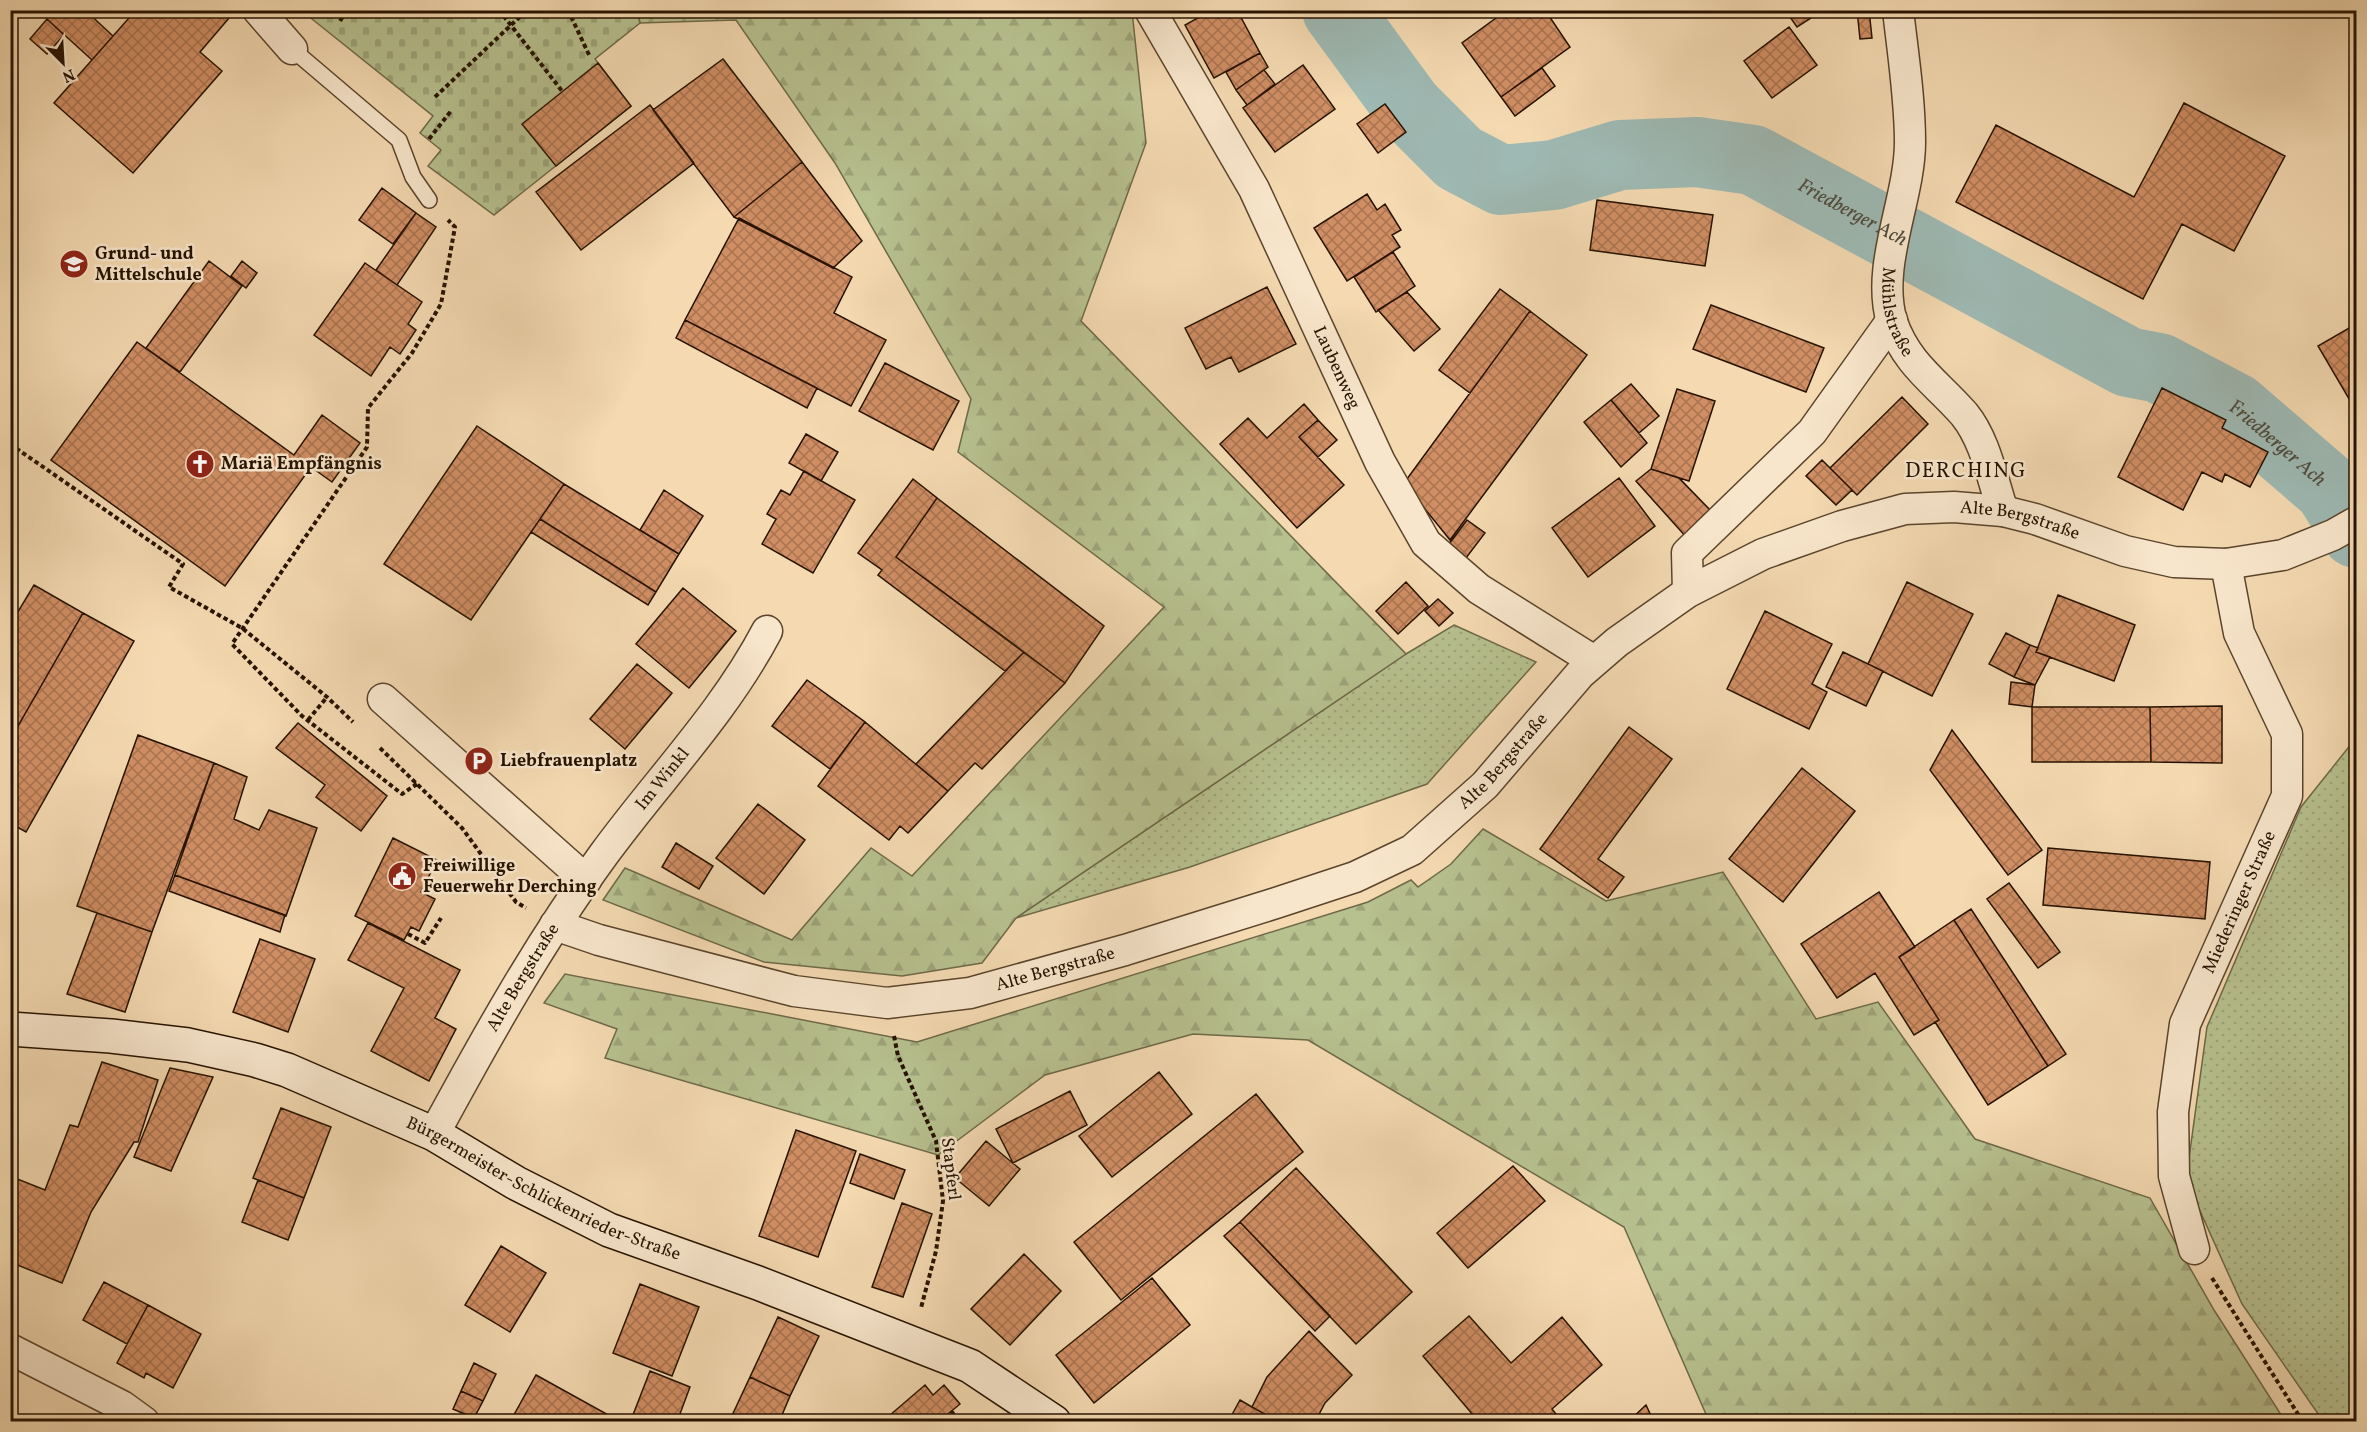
<svg xmlns="http://www.w3.org/2000/svg" width="2367" height="1432" font-family="Vollkorn,serif">
<style>
.grass{fill:url(#grass-dots);stroke:#6e6948;stroke-width:1.5}
.forest{fill:url(#forest-firs);stroke:#6e6948;stroke-width:1.5}
.cemetery{fill:url(#cemetery-stones);stroke:#6e6948;stroke-width:1.5}
.lines{fill:none;stroke-linecap:round;stroke-linejoin:round}
.river{stroke:#9eb9b3;stroke-width:70}
.building{fill:url(#building-cross-hatch);stroke:#261200;stroke-width:1.5}
.lane-casing{stroke:#5a442c;stroke-width:18}
.street-casing{stroke:#5a442c;stroke-width:33}
.secondary-casing{stroke:#261200;stroke-width:36}
.path{stroke:#261200;stroke-width:4;stroke-dasharray:4.5 3;stroke-linecap:butt}
.lane{stroke:#f8e6cc;stroke-width:15}
.street{stroke:#f8e6cc;stroke-width:30}
.secondary{stroke:#f8e6cc;stroke-width:33}
.labels{text-anchor:middle;dominant-baseline:central;stroke-width:5;stroke-linejoin:round;paint-order:stroke}
.poi-label{font-size:18px;font-weight:bold;fill:#261200;stroke:#f8e6cc;text-anchor:start}
.street-label{font-size:18px;fill:#261200;stroke:#f8e6cc}
.water-label{font-size:20px;font-style:italic;fill:#504c3f;stroke:#f8e6cc}
.quarter-label{font-size:21px;letter-spacing:1.5px;fill:#261200;stroke:#f8e6cc}
</style>
<defs>
<pattern id="grass-dots" width="8" height="8" patternUnits="userSpaceOnUse" patternTransform="scale(1.5)"><rect width="8" height="8" fill="#b7c08f"/><path d="M2 2h.1M6 6h.1" fill="none" stroke="#9da47a" stroke-width="1.8" stroke-linecap="round"/></pattern>
<pattern id="forest-firs" width="22" height="20" patternUnits="userSpaceOnUse" patternTransform="scale(1.5)"><rect width="22" height="20" fill="#b7c08f"/><path d="M5 1l3.5 6h-7zM16 11l3.5 6h-7z" fill="#9da47a"/></pattern>
<pattern id="cemetery-stones" width="16" height="16" patternUnits="userSpaceOnUse" patternTransform="scale(1.5)"><rect width="16" height="16" fill="#b7c08f"/><path d="M2 7V4a2 2 0 0 1 4 0v3zM10 15v-3a2 2 0 0 1 4 0v3z" fill="#9da47a"/></pattern>
<pattern id="building-cross-hatch" width="8" height="8" patternUnits="userSpaceOnUse" patternTransform="scale(1.5)"><rect width="8" height="8" fill="#d08e64"/><path d="M0 0l8 8M0 8l8-8" fill="none" stroke="#a97350"/></pattern>
</defs>
<rect width="100%" height="100%" fill="#f4d9b1"/>
<filter id="stains"><feTurbulence type="fractalNoise" baseFrequency=".00333" numOctaves="4"/><feColorMatrix values="0 0 0 0 .2 0 0 0 0 .09 0 0 0 0 .02 0 0 0 .5 -.17"/></filter>
<radialGradient id="worn" r=".72"><stop offset=".6" stop-color="#630" stop-opacity="0"/><stop offset="1" stop-color="#630" stop-opacity=".3"/></radialGradient>
<!-- grass -->
<path class="grass" d="M1454,625L1536,662L1427,784L1190,867L1016,918L1406,654Z
M2356,738V1421H2323L2242,1304L2186,1180L2207,1027L2301,807Z"/>
<!-- forest -->
<path class="forest" d="M637,11H1132L1146,143L1081,321L1406,654L1016,918L982,963L902,976L764,962L603,900L625,868L792,940L871,848L912,876L1164,607L958,452L971,399L835,163L736,20L640,23Z
M1483,829L1606,901L1723,872L1816,1019L1878,1002L1975,1139L2150,1198L2214,1310L2285,1421H1709L1624,1227L1308,1040L1193,1034L1045,1075L938,1155L605,1058L617,1029L544,1003L565,974L917,1042L1368,902L1411,880L1418,887L1451,864Z"/>
<!-- cemetery -->
<path class="cemetery" d="M311,10L637,11L640,23L595,59L631,106L494,215L428,166L441,150L420,133L433,116L307,15Z"/>
<g class="lines">
<!-- river -->
<path class="river" id="s1" d="M1337,10L1408,107L1459,158L1501,180L1554,175L1620,155L1697,152L1753,160L2128,362L2159,368L2235,408L2329,489L2356,533"/>
</g>
<!-- building -->
<path class="building" d="M10,10H23L10,25Z
M37,10H85L113,36L92,60Z
M136,10H219L229,18L200,52L222,71L133,173L54,103Z
M1212,10H1237L1260,53L1214,78L1185,25Z
M1507,10H1545L1570,47L1501,97L1462,43Z
M1785,10H1806L1811,18L1797,27Z
M1857,10H1869L1872,38L1860,39Z
M47,19L64,35L47,54L30,39Z
M1789,27L1817,65L1772,98L1744,61Z
M1260,53L1268,67L1236,90L1226,72Z
M723,59L802,162L734,217L653,110Z
M598,63L631,106L556,166L522,124Z
M1303,65L1335,109L1275,152L1243,108Z
M1542,68L1555,86L1515,116L1501,97Z
M1264,70L1275,84L1247,105L1236,90Z
M2184,103L2285,156L2234,251L2182,224L2143,299L1956,202L1996,125L2134,197Z
M1385,104L1406,132L1378,153L1357,124Z
M650,105L694,163L581,250L536,192Z
M802,162L862,241L833,268L734,217Z
M382,188L416,213L393,244L359,220Z
M1367,194L1377,210L1385,204L1401,230L1392,235L1400,247L1347,281L1314,228Z
M1597,200L1713,215L1705,266L1590,250Z
M416,213L436,227L397,285L376,270Z
M739,218L852,277L834,313L886,340L851,406L685,320Z
M1393,252L1415,286L1376,312L1354,277Z
M209,261L242,286L180,372L146,348Z
M242,261L257,273L246,288L231,276Z
M365,263L422,302L408,324L416,330L400,354L390,347L371,376L314,335Z
M1267,287L1296,344L1239,372L1231,357L1206,369L1185,328Z
M1500,289L1530,311L1470,393L1439,370Z
M1407,292L1440,329L1414,351L1378,310Z
M1711,305L1824,348L1806,392L1693,349Z
M1530,311L1587,355L1450,540L1404,483Z
M685,320L817,388L807,408L676,338Z
M2356,324V408L2355,409L2318,346Z
M137,342L294,455L322,415L360,443L332,482L311,467L225,586L51,460Z
M885,363L959,401L933,450L859,411Z
M1631,384L1659,416L1639,433L1611,400Z
M2162,388L2226,420L2222,428L2268,452L2250,487L2225,474L2222,482L2202,472L2183,510L2118,477Z
M1677,389L1715,401L1689,481L1651,469Z
M1902,397L1928,424L1857,495L1830,468Z
M1611,400L1647,443L1621,467L1584,422Z
M1304,404L1318,420L1299,437L1344,485L1297,528L1220,444L1248,418L1267,438Z
M1318,420L1337,440L1318,457L1299,437Z
M477,426L564,484L471,620L384,564Z
M806,434L838,452L821,481L789,463Z
M1822,460L1852,490L1836,505L1806,476Z
M1651,469L1679,478L1713,513L1687,538L1636,481Z
M804,471L855,500L813,573L762,544L776,519L767,514L781,490L790,495Z
M1619,478L1655,526L1588,577L1552,528Z
M913,479L937,498L896,557L1024,652L1005,671L878,575L882,570L858,553Z
M564,484L679,554L656,592L540,519Z
M664,490L703,516L679,554L640,530Z
M937,498L1104,626L1065,683L896,557Z
M540,519L656,592L648,605L531,532Z
M1467,520L1485,533L1466,558L1449,544Z
M1406,582L1428,606L1398,634L1376,611Z
M1907,582L1973,614L1932,696L1868,664Z
M34,585L83,613L10,740V625Z
M683,588L736,631L689,688L636,644Z
M2058,595L2135,625L2114,681L2036,652Z
M1438,599L1453,613L1439,626L1425,611Z
M1765,611L1832,644L1812,684L1827,692L1809,729L1727,689Z
M83,613L134,641L26,832L10,823V740Z
M2006,633L2030,645L2014,677L1989,664Z
M2030,645L2038,648L2036,652L2050,657L2035,685L2014,677Z
M1024,652L1065,683L982,769L975,763L948,791L916,764Z
M1843,652L1883,671L1866,706L1826,687Z
M637,664L672,693L625,749L590,719Z
M807,680L865,722L830,769L772,726Z
M2011,682L2035,685L2032,707L2009,704Z
M2222,706V763L2151,762L2150,707Z
M2032,707H2150L2151,762H2032Z
M865,722L948,791L908,833L900,826L889,840L818,786Z
M298,723L387,796L361,831L316,797L325,785L276,748Z
M1629,727L1672,759L1598,859L1624,877L1608,898L1540,849Z
M1952,730L2042,850L2008,875L1930,770Z
M138,735L214,763L152,932L77,906Z
M214,763L247,777L234,819L259,830L269,810L317,828L286,916L175,875Z
M1802,768L1855,811L1783,902L1729,859Z
M758,804L805,840L764,894L716,858Z
M393,838L437,860L421,892L435,899L419,931L411,927L404,940L355,916Z
M676,843L713,866L699,889L662,867Z
M2048,848L2210,862L2205,919L2043,905Z
M175,875L285,915L280,932L169,891Z
M2009,883L2060,952L2038,968L1987,899Z
M1879,892L1915,947L1899,957L1939,1020L1914,1035L1875,973L1837,998L1801,944Z
M1971,909L2066,1054L2048,1066L1954,920Z
M97,913L152,932L125,1012L67,994Z
M1954,920L2048,1066L1988,1105L1935,1022L1939,1020L1899,957Z
M368,923L460,970L435,1018L456,1029L429,1081L371,1051L404,988L348,960Z
M260,939L315,959L288,1032L233,1012Z
M102,1062L158,1080L138,1142H134L91,1212L62,1283L10,1262V1176L45,1190L70,1125L78,1127Z
M170,1068L213,1077L171,1171L134,1157Z
M1159,1072L1192,1114L1112,1177L1079,1136Z
M1070,1091L1087,1125L1013,1163L996,1129Z
M1256,1094L1303,1152L1121,1300L1074,1242Z
M281,1108L331,1127L304,1198L253,1178Z
M796,1130L856,1151L818,1257L759,1236Z
M986,1141L1020,1169L989,1206L955,1178Z
M860,1154L905,1170L894,1199L850,1183Z
M1513,1166L1545,1201L1468,1268L1437,1233Z
M1296,1168L1412,1292L1356,1344L1240,1222Z
M258,1180L304,1198L288,1240L242,1222Z
M902,1203L932,1214L903,1297L872,1287Z
M1240,1222L1330,1316L1315,1331L1224,1236Z
M501,1246L546,1273L510,1332L465,1305Z
M1024,1254L1061,1291L1010,1345L971,1309Z
M1152,1278L1190,1325L1094,1403L1056,1355Z
M104,1282L148,1305L127,1344L83,1320Z
M640,1284L699,1307L672,1376L613,1353Z
M148,1305L201,1334L173,1388L146,1373L144,1378L117,1363Z
M1469,1316L1511,1363L1562,1317L1602,1365L1552,1409L1562,1422H1479L1423,1356Z
M778,1317L819,1336L790,1396L750,1377Z
M1309,1331L1352,1375L1325,1403L1315,1422H1279L1252,1407L1267,1377Z
M474,1363L496,1374L483,1401L461,1391Z
M650,1371L690,1387L677,1422L631,1420Z
M536,1375L612,1417L609,1422H510Z
M750,1377L790,1396L779,1422H729Z
M925,1385L933,1395L944,1385L960,1404L948,1414L954,1422H882Z
M461,1391L483,1401L474,1418L453,1409Z
M1240,1400L1252,1407L1279,1422H1228Z
M1646,1405L1654,1422H1628Z"/>
<g class="lines">
<!-- lane casing -->
<g class="lane-casing">
<path id="lane" d="M292,49L399,140L413,177L429,200"/>
</g>
<!-- street casing -->
<g class="street-casing">
<g id="street">
<path d="M258,10L292,49"/>
<path id="s2" d="M1150,10L1254,189L1380,462L1426,543L1479,589L1594,661"/>
<path id="s3" d="M1898,10C1903,54 1910,99 1910,142C1910,199 1875,266 1892,322C1907,365 1936,382 1964,414C1986,441 1992,479 2003,511"/>
<path d="M1688,592L1687,553L1812,432L1892,320"/>
<path d="M383,699L586,880"/>
<path id="s4" d="M555,925L599,940L794,991L887,1003L970,993L1125,950L1276,903L1355,877L1412,850L1485,785L1580,674L1617,642L1688,592L1763,554L1842,526L1905,509L1954,507L2003,511L2035,519L2125,551L2174,562L2226,564L2283,555L2333,535L2356,522"/>
<path id="s5" d="M434,1134C486,1038 539,943 604,854C658,780 724,713 767,631"/>
<path id="s6" d="M2194,1249L2174,1176L2173,1112L2185,1024L2287,796V734L2239,633L2226,564"/>
<path d="M10,1349L122,1406L144,1422"/>
</g>
</g>
<!-- secondary casing -->
<g class="secondary-casing">
<g id="secondary">
<path id="s7" d="M10,1029L111,1036L188,1045L255,1060L287,1070L434,1134L516,1183L609,1230L758,1283L970,1366L1054,1422"/>
</g>
</g>
<!-- path -->
<path class="path" d="M499,10L562,91
M568,10L590,57
M340,21L347,10
M435,97L527,10
M429,139L451,111
M10,444L183,564L169,587L242,628L327,697L353,722
M308,720L327,697
M380,748L462,828L516,902L526,908
M417,784L402,794L302,716L232,644L367,447L368,408L412,353L441,304L455,227L448,220
M408,934L425,943L441,918
M894,1036L898,1056L936,1141L943,1201L936,1251L921,1308
M2212,1278L2303,1422
M951,1411L960,1422"/>
<!-- lane -->
<use href="#lane" class="lane"/>
<!-- street -->
<use href="#street" class="street"/>
<!-- secondary -->
<use href="#secondary" class="secondary"/>
</g>
<!-- icons -->
<defs>
<g id="school-disc" transform="scale(1.5)"><circle r="9.5" fill="#8f2418" stroke="#f8e6cc"/><path d="M0-5L7-2L0 1L-7-2ZM-4 1L0 2.5L4 1V4Q0 6-4 4Z" fill="#fff"/></g>
<g id="church-disc" transform="scale(1.5)"><circle r="9.5" fill="#8f2418" stroke="#f8e6cc"/><path d="M-1.2-6h2.4v3.5h3.3v2.4h-3.3V6h-2.4V-.1h-3.3v-2.4h3.3Z" fill="#fff"/></g>
<g id="parking-disc" transform="scale(1.5)"><circle r="9.5" fill="#8f2418" stroke="#f8e6cc"/><path d="M-3.5-5.5H1a3.5 3.5 0 0 1 0 7H-1V5.5H-3.5ZM-1-3.4V-.6H.8a1.4 1.4 0 0 0 0-2.8Z" fill="#fff"/></g>
<g id="civic-disc" transform="scale(1.5)"><circle r="9.5" fill="#8f2418" stroke="#f8e6cc"/><path d="M-.6-6.5H3V-4.5H.6V-3L4-1V1h2V6H-6V1h2V-1L-.6-3ZM-1.2 2.5V6h2.4V2.5Z" fill="#fff"/></g>
</defs>
<g fill-rule="evenodd">
<use href="#school-disc" x="74" y="264"/>
<use href="#church-disc" x="200" y="464"/>
<use href="#parking-disc" x="479" y="761"/>
<use href="#civic-disc" x="402" y="876"/>
</g>
<g class="labels">
<!-- poi labels -->
<g class="poi-label">
<text x="95" y="254">Grund- und<tspan x="95" dy="21">Mittelschule</tspan></text>
<text x="221" y="464">Mariä Empfängnis</text>
<text x="500" y="761">Liebfrauenplatz</text>
<text x="423" y="866">Freiwillige<tspan x="423" dy="21">Feuerwehr Derching</tspan></text>
</g>
<!-- street labels -->
<g class="street-label">
<text stroke="none"><textPath href="#s3" startOffset="306">Mühlstraße</textPath></text>
<text stroke="none"><textPath href="#s2" startOffset="404">Laubenweg</textPath></text>
<text stroke="none"><textPath href="#s4" startOffset="1620">Alte Bergstraße</textPath></text>
<text stroke="none"><textPath href="#s4" startOffset="1018">Alte Bergstraße</textPath></text>
<text stroke="none"><textPath href="#s5" startOffset="423">Im Winkl</textPath></text>
<text stroke="none"><textPath href="#s6" startOffset="362">Miederinger Straße</textPath></text>
<text stroke="none"><textPath href="#s4" startOffset="514">Alte Bergstraße</textPath></text>
<text stroke="none"><textPath href="#s5" startOffset="180">Alte Bergstraße</textPath></text>
<text transform="translate(950 1169) rotate(83)">Stapferl</text>
<text stroke="none"><textPath href="#s7" startOffset="564">Bürgermeister-Schlickenrieder-Straße</textPath></text>
</g>
<!-- water labels -->
<g class="water-label">
<text stroke="none"><textPath href="#s1" startOffset="608">Friedberger Ach</textPath></text>
<text stroke="none"><textPath href="#s1" startOffset="1094">Friedberger Ach</textPath></text>
</g>
<!-- quarter labels -->
<g class="quarter-label">
<text x="1966" y="471">DERCHING</text>
</g>
</g>
<!-- margin -->
<rect width="2367" height="1432" fill="none" stroke="#f4d9b1" stroke-width="36"/>
<rect x="12" y="12" width="2343" height="1408" fill="none" stroke="#261200" stroke-width="3"/>
<rect x="18" y="18" width="2331" height="1396" fill="none" stroke="#261200" stroke-width="1.5"/>
<!-- north arrow -->
<g transform="translate(63 63) rotate(156)" stroke="#f8e6cc" stroke-width="4.5" paint-order="stroke">
<path d="M0-4.5L10 22L0 15L-10 22Z" fill="#261200"/>
<text y="-9" font-size="16" font-weight="bold" text-anchor="middle" fill="#261200">N</text>
</g>
<rect width="100%" height="100%" filter="url(#stains)"/>
<rect width="100%" height="100%" fill="url(#worn)"/>
</svg>
